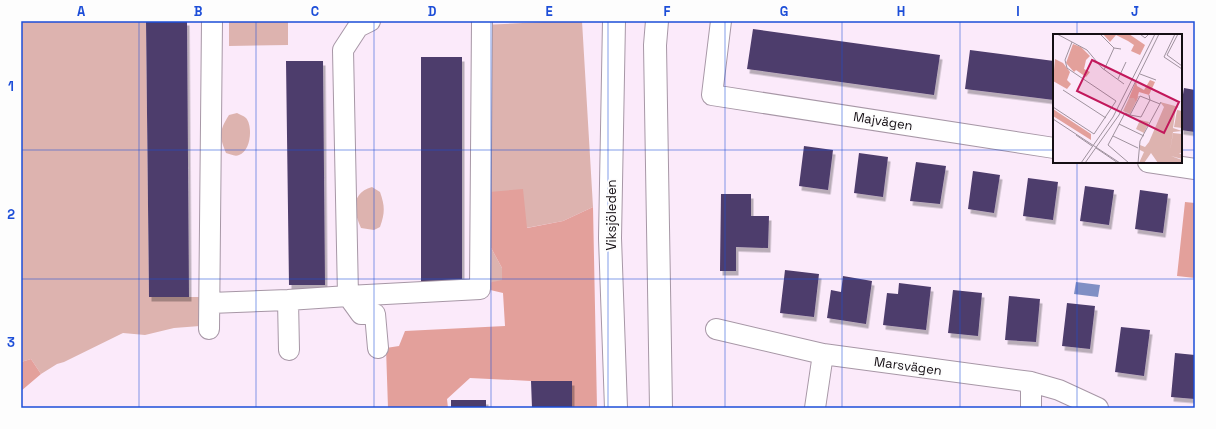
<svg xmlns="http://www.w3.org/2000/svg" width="1216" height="429" font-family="'Space Grotesk',sans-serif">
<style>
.green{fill:#ddb3af}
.forest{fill:#e3a09b}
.water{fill:#808fc4}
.building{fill:#4e3c6c;filter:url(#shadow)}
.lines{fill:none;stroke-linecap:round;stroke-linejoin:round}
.street-casing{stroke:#a797a6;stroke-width:22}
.secondary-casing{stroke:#a797a6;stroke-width:24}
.street{stroke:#fff;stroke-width:20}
.secondary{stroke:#fff;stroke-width:22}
.grid{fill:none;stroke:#1d4ed8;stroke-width:1;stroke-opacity:0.55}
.labels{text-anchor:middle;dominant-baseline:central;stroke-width:4;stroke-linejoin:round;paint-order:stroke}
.street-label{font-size:13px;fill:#140e13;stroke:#fdfdfd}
.inset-road{fill:none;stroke:#9f929e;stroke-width:1}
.view{fill:#c2185b;fill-opacity:0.15;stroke:#c2185b;stroke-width:2}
.inset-edge{fill:none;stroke:#140e13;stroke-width:2}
.neatline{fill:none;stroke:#1d4ed8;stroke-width:1.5}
.grid-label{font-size:13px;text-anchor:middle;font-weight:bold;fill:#1d4ed8}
</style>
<defs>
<filter id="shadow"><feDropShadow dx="2.5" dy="4.5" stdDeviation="0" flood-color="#0004"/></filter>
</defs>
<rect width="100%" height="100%" fill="#fbeafa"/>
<!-- green -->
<path class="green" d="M21,21H146L149,297H207L213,325L174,328L145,335L123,333L64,362L57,364L41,374L31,359L21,362Z
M229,21H288V45L229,46Z
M563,21H582L593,207L563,221L526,228L489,244L502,268V281L487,283L483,25Z
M237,113C239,114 244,116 246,118C253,126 251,151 239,155C235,157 230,154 226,153C219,136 219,131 229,115Z
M372,187L380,192C385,206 385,213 380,227L374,230L361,228C353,211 351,193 372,187Z"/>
<!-- forest -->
<path class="forest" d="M523,189L527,228L563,221L593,207L597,408H572V381H531L470,378L447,399L448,408H388L386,348L399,346L405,331L505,326L503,293L486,289L487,283L502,280V268L489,244V192Z
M1185,202L1195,203V278L1177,276Z
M31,359L41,374L21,391V362Z"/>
<!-- water -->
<path class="water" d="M1076,282L1100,285L1098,297L1074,294Z"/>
<!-- building -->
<path class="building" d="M146,21H187L189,297H149Z
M753,29L940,55L934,95L747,69Z
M970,50L1054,61V100L965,89Z
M421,57H462V285H421Z
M286,61H323L325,285H289Z
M1184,88L1195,90V132L1181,130V107Z
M804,146L833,150L828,190L799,186Z
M859,153L888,157L883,197L854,193Z
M916,162L946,166L940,204L910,201Z
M973,171L1000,175L994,213L968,209Z
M1028,178L1058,182L1053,220L1023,216Z
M1085,186L1114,190L1109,225L1080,221Z
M1140,190L1168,194L1163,233L1135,229Z
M721,194H751V216H769L768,248L736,247V271H720Z
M785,270L819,274L814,317L780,313Z
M843,276L872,281L866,324L827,318L831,290L841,292Z
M899,283L931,287L926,330L883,325L887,293L898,294Z
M953,290L982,293L978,336L948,333Z
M1009,296L1040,299L1036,342L1005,340Z
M1067,303L1095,306L1090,349L1062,346Z
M1121,327L1150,330L1144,376L1115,372Z
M1175,353L1195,355V399L1171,397Z
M531,381H572V408H532Z
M451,400H486V408H451Z"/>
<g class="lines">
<!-- street casing -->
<g class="street-casing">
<path id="street" d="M721,21L712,95L1054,148
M1148,162L1195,169
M288,300L289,350
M210,303L288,300L348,296L343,50L358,27L370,21
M209,329L212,21
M716,329L823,354L1031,382L1059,390L1098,408
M378,348L375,314H361L348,296L480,289L482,21
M815,408L823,354
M1031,408V382"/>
</g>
<!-- secondary casing -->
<g class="secondary-casing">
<path id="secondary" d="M614,21L610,238L616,408
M657,21L655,45L661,408"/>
</g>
<!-- street -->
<use href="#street" class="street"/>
<!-- secondary -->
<use href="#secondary" class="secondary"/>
</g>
<!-- grid -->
<path class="grid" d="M139,21V408M256,21V408M374,21V408M491,21V408M608,21V408M725,21V408M842,21V408M960,21V408M1077,21V35M21,150H1054M1181,150H1195M1077,162V408M21,279H1195"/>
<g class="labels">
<!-- street labels -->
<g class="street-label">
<text transform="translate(883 121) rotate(9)">Majvägen</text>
<text transform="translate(611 215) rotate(-90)">Viksjöleden</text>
<text transform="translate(908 366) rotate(8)">Marsvägen</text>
</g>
</g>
<!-- overview -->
<g transform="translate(1053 34)">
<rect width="129" height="129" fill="#fbeafa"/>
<path d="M86,62L77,80L70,77L76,64ZM107,68L126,73L123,74L120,94L129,97L120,98L117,117L120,99L129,100V118L126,120H129V125L118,122L129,126V129H105L98,119L91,129H86L91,118L87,116V111L92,113L96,108L111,73ZM124,76L129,77V94L121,93ZM87,86L96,88L91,99L83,95Z" fill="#ddb3af"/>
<path d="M50,0H76L92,11L87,21L78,17L81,11L75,7L63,1L57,8ZM20,10L28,13L37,22L33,26L31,35L37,38L33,43L23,36L21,38L13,29ZM2,25L10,29L17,38L14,46L18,50L14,55L0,47ZM97,46L102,48L96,61L86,58L83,68L81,64H76L83,47L84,52L91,56ZM0,75L38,100V106L0,82Z" fill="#e3a09b"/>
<path class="inset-road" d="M4,0L34,16L49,34L71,50M47,0L61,14L68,15M87,0L92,4L96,0M122,0L111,23L129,35M125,0L114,21L129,32M51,36L61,14M87,40L103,46M65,45L73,28M10,56L53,84M96,61L97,66L87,62L77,81L88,83L97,66L107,70M0,73L41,100L63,67L14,34L12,26L19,8M0,85L67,129M66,90L91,102M23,101L39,112M60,102L85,114M43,114L65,129M28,129L60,83L102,0M32,129L66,81L106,0M76,129L55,111L72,79L77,81M85,129L87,107L108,68"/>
<path class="view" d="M39,26L126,68L111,99L24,57Z"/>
<rect width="129" height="129" class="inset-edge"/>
</g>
<!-- border -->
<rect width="1216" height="429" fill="none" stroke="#fdfdfd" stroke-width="44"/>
<rect x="22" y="22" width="1172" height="385" class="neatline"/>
<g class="grid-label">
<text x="81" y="16">A</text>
<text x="198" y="16">B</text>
<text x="315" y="16">C</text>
<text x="432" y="16">D</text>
<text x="549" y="16">E</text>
<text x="667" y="16">F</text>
<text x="784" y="16">G</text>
<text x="901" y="16">H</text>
<text x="1018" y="16">I</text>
<text x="1135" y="16">J</text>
<text x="11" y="91">1</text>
<text x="11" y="219">2</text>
<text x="11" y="347">3</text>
</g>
</svg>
